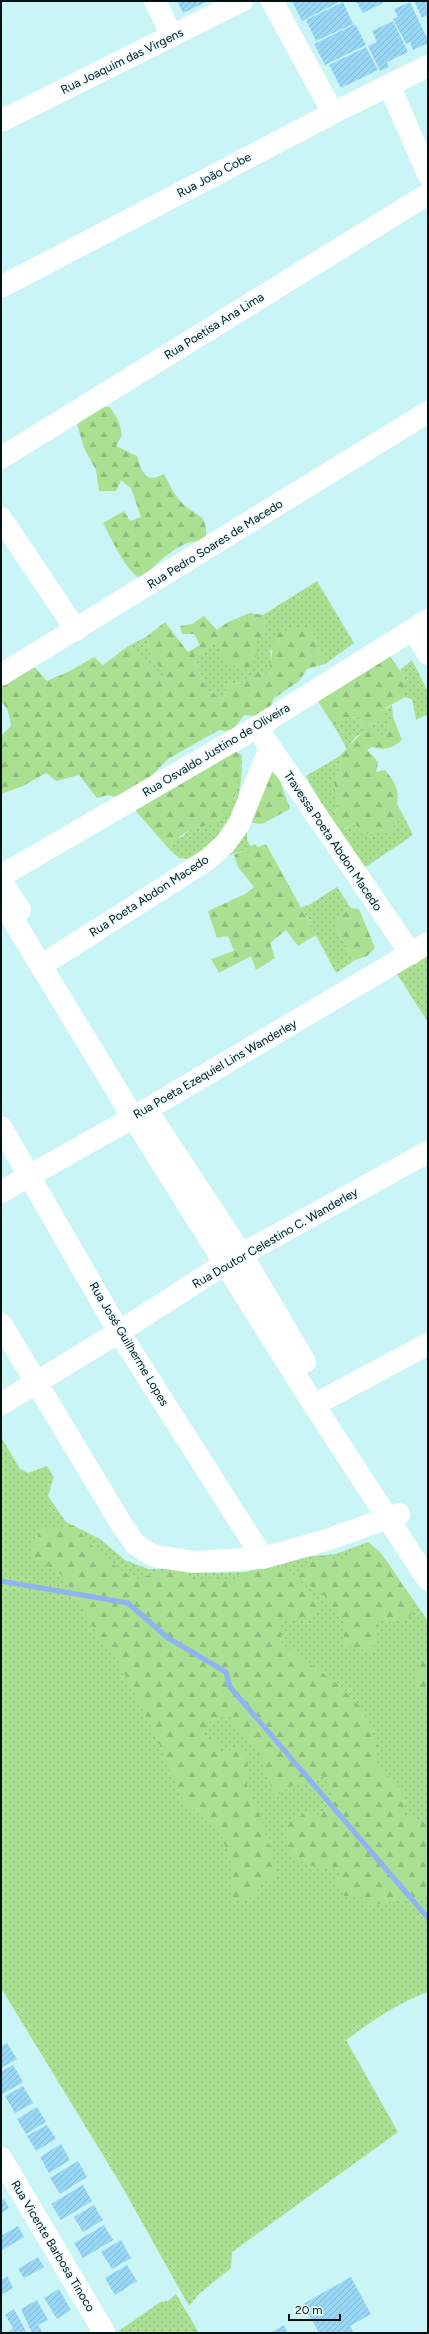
<svg xmlns="http://www.w3.org/2000/svg" width="429" height="2334" font-family="Figtree,sans-serif">
<style>
.grass{fill:url(#grass-dots)}
.forest{fill:url(#forest-firs)}
.lines{fill:none;stroke-linecap:round;stroke-linejoin:round}
.stream{stroke:#8fb4f3;stroke-width:5}
.building{fill:url(#building-hatch)}
.minor{stroke:#fff;stroke-width:22}
.labels{text-anchor:middle;dominant-baseline:central;stroke-width:3;stroke-linejoin:round;paint-order:stroke}
.street-label{font-size:12px;fill:#041213;stroke:#ecfdfd}
</style>
<defs>
<pattern id="grass-dots" width="8" height="8" patternUnits="userSpaceOnUse"><rect width="8" height="8" fill="#a9e091"/><path d="M2 2h.1M6 6h.1" fill="none" stroke="#90bf7c" stroke-width="1.8" stroke-linecap="round"/></pattern>
<pattern id="forest-firs" width="22" height="20" patternUnits="userSpaceOnUse"><rect width="22" height="20" fill="#a9e091"/><path d="M5 1l3.5 6h-7zM16 11l3.5 6h-7z" fill="#90bf7c"/></pattern>
<pattern id="building-hatch" width="6" height="6" patternUnits="userSpaceOnUse"><rect width="6" height="6" fill="#9ad7f5"/><path d="M-1 1l2-2M0 6l6-6M5 7l2-2" fill="none" stroke="#83b8d1"/></pattern>
</defs>
<rect width="100%" height="100%" fill="#caf5f7"/>
<!-- grass -->
<path class="grass" d="M317,581L354,643L325,664L310,629L270,651L272,661L268,675L255,671L243,682L229,684L223,699L207,690L193,659L216,641L257,653V640L265,634L266,629L263,615Z
M146,637L153,658L164,674L158,678L128,646Z
M412,660L428,692V714L416,720L412,699L405,697V678L400,670Z
M392,705L393,717L384,736L367,731L355,737L347,749L334,726L343,717L359,718L362,728L385,718V709Z
M242,755C242,802 234,829 197,860L179,858L170,850L173,839L182,837L192,828L210,825L235,798Z
M340,756L343,763L334,782L338,800L335,815L344,830L356,822L369,834L378,830L389,833L398,819L404,817L413,835L364,868L327,813L306,776Z
M247,828V840L251,847L221,859Z
M337,887L351,908L338,917L337,930L355,960L336,973L301,907L309,905Z
M428,952V1022L395,971Z
M1,1437L20,1469L28,1473L47,1466L54,1477L48,1496L66,1522L100,1539L125,1560L148,1569H175L212,1573L246,1572L294,1558L336,1554L368,1542L380,1552L428,1621V1992C397,2003 372,2021 346,2040L398,2132L232,2252L231,2268L199,2294L189,2306L120,2183L1,1988Z
M176,2294L199,2333H116L160,2302L168,2301Z"/>
<!-- forest -->
<path class="forest" d="M98,406L110,407L119,422L122,435L116,446L137,456L141,469L147,477L154,478L164,474C169,483 174,495 182,503C200,520 208,512 206,542C180,536 158,564 140,579C122,565 114,543 103,523L124,511L130,521L141,517L131,488L121,480L116,491H99L96,470L84,448L77,424L83,416Z
M250,613L263,615L266,629L265,634L257,640V653L251,669L240,670L223,658L216,641L193,659L207,690L223,699L229,684L243,682L255,671L268,675C273,660 271,649 276,633L295,628L310,629L325,664L307,669L299,681L273,699L270,713L264,717L244,715L234,728L227,731L219,730L168,759L127,800L108,795L97,798L79,775L56,781L46,773L23,786L1,794V736L11,726L8,711L1,700V681L30,662L47,681L72,670L94,657L103,665L128,646L158,678L164,674L153,658L146,637L165,622L188,652L200,645L194,634H182L180,626L192,624L204,616L217,630L228,622Z
M388,653L405,678V697L385,708V718L362,728L359,718L343,717L334,726L315,697Z
M393,717L402,740C392,748 385,751 372,747L367,750L378,762L376,772L385,770C394,781 400,789 397,804L404,817L398,819L389,833C378,830 370,834 358,834L356,822L338,833L335,815L338,800L334,782L343,763L340,756C353,743 355,735 374,728L384,736Z
M234,751L242,755C238,781 238,814 210,825C204,827 196,826 191,829C184,833 182,837 173,839L170,850L135,810Z
M269,771L281,778C281,791 287,797 290,809L262,824L246,822Z
M255,844L258,847L266,844L316,935L298,946L286,930L270,943L275,958L256,970L251,956L219,973L211,959L234,951L228,936L217,938L208,911L245,894L254,887L238,867L234,855Z
M351,908L359,909L375,948L367,956L355,960L337,930L338,917Z
M74,1525L102,1557L135,1579L175,1569L194,1579L214,1578L230,1580L255,1570L287,1568L297,1578L319,1555L343,1561L368,1542C390,1560 402,1584 414,1609L409,1618L378,1622L373,1651L358,1650L344,1643L343,1619L322,1593L299,1580L320,1603L312,1618L280,1619L282,1644L339,1685L364,1711L378,1747L375,1765L402,1789L405,1815L428,1824V1891C419,1902 402,1901 389,1901C384,1901 377,1905 371,1907L360,1896H344L337,1881L342,1866C322,1869 299,1868 288,1847C285,1841 286,1829 286,1823L306,1813L320,1815L333,1797L323,1776L293,1786L274,1796L261,1756L228,1715L208,1723L199,1735L219,1743L221,1754L229,1750L243,1749L248,1763L247,1786L258,1808L277,1874L263,1883L252,1898L234,1900L230,1889L233,1879L230,1858L219,1830L184,1803L159,1743L116,1657L99,1637L62,1575L30,1555L42,1527L65,1528Z
M428,1656V1697L418,1690L416,1670Z"/>
<g class="lines">
<!-- stream -->
<path class="stream" d="M1,1581L128,1603L168,1638L226,1672L230,1687L428,1918"/>
</g>
<!-- building -->
<path class="building" d="M177,1H208L183,13Z
M292,1H339V2L302,21Z
M356,1H382L383,3L363,13Z
M414,1H428V21L426,16L422,18Z
M343,2L353,24L316,41L306,20Z
M410,2L428,40V43L413,50L410,42L406,44L393,19L398,17L394,9Z
M393,21L408,52L387,62L389,67L380,71L368,46L377,42L372,31Z
M355,24L366,45L325,65L314,44Z
M366,47L378,70L341,88L329,65Z
M7,2043L17,2059L1,2068V2046Z
M13,2065L23,2082L1,2095V2072Z
M23,2086L33,2103L15,2113L5,2096Z
M37,2107L46,2122L26,2134L17,2119Z
M47,2125L56,2139L36,2151L27,2136Z
M61,2144L70,2160L49,2173L40,2157Z
M78,2161L87,2177L60,2194L50,2178Z
M83,2185L92,2201L61,2220L51,2204Z
M4,2199L9,2208L1,2213V2201Z
M94,2205L103,2220L83,2232L74,2217Z
M104,2225L113,2240L83,2258L74,2243Z
M18,2226L24,2237L1,2251V2236Z
M121,2240L131,2258L112,2269L101,2252Z
M38,2257L44,2267L24,2278L18,2269Z
M127,2265L137,2281L115,2295L105,2278Z
M7,2276L13,2288L1,2295V2280Z
M351,2277L371,2314L350,2326L354,2333H319L303,2304Z
M59,2289L71,2310L57,2319L44,2298Z
M37,2300L48,2320L38,2325L43,2333H32L21,2309Z
M14,2309L27,2333H7L13,2328L5,2315Z
M284,2325L288,2333H270Z"/>
<g class="lines">
<!-- minor -->
<path class="minor" d="M155,1L172,36
M272,1L333,113
M389,85L428,174
M1,121L242,1
M1,287L333,113L428,66
M1,458L428,194
M1,518L76,630
M414,630L428,654
M1,675L428,412
M264,738L411,954
M1,876L257,727L428,620
M1,881L20,910
M1,900L133,1117L314,1405L428,1580
M42,965L207,860L225,844L239,824L270,748
M150,1115L242,1255L305,1362
M1,1127L119,1332L263,1558
M1,1192L146,1110L428,943
M1,1324L122,1525L135,1544L154,1556L194,1562L263,1558L327,1540L399,1514
M1,1404L119,1332L226,1263L428,1152
M314,1405L428,1344
M1,2158L104,2332L101,2333"/>
</g>
<g class="labels">
<!-- street labels -->
<g class="street-label">
<text transform="translate(122 61) rotate(-26)">Rua Joaquim das Virgens</text>
<text transform="translate(214 175) rotate(-28)">Rua João Cobe</text>
<text transform="translate(214 326) rotate(-32)">Rua Poetisa Ana Lima</text>
<text transform="translate(215 544) rotate(-32)">Rua Pedro Soares de Macedo</text>
<text transform="translate(216 750) rotate(-31)">Rua Osvaldo Justino de Oliveira</text>
<text transform="translate(333 841) rotate(56)">Travessa Poeta Abdon Macedo</text>
<text transform="translate(149 896) rotate(-33)">Rua Poeta Abdon Macedo</text>
<text transform="translate(215 1069) rotate(-30)">Rua Poeta Ezequiel Lins Wanderley</text>
<text transform="translate(275 1238) rotate(-30)">Rua Doutor Celestino C. Wanderley</text>
<text transform="translate(129 1344) rotate(59)">Rua José Guilherme Lopes</text>
<text transform="translate(53 2246) rotate(59)">Rua Vicente Barbosa Tinoco</text>
</g>
</g>
<!-- border -->
<rect width="429" height="2334" fill="none" stroke="#041213" stroke-width="4"/>
<!-- scale -->
<path d="M289 2314v6h51v-6" fill="none" stroke="#041213" stroke-width="2"/>
<text x="295" y="2314" font-size="12" fill="#041213" stroke="#ecfdfd" stroke-width="3" paint-order="stroke">20 m</text>
</svg>
